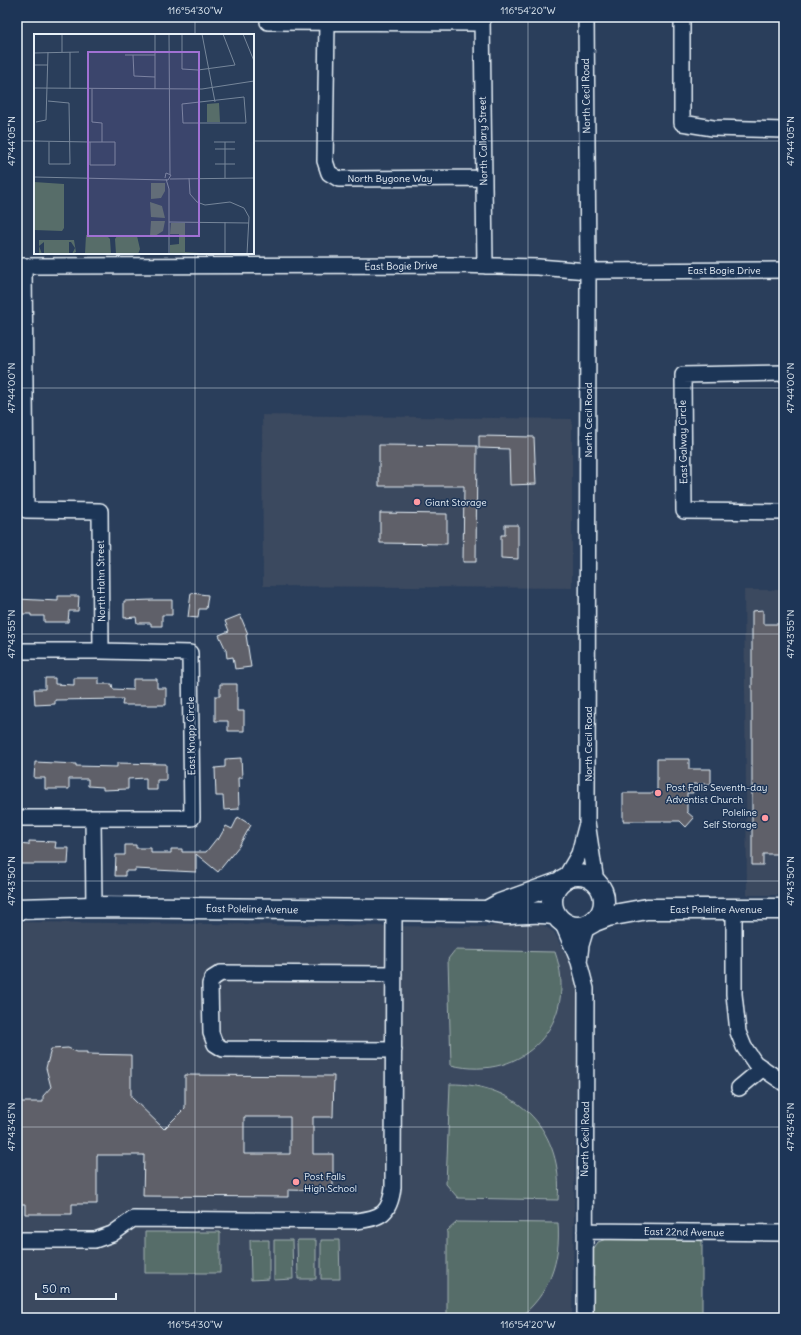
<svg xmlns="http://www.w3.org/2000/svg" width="801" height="1335" font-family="Delius,sans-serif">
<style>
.built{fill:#3a485f}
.green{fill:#576d69;stroke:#a0afb0}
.building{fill:#5f6169;stroke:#e8f1f8;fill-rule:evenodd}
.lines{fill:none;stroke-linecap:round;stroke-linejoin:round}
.minor-casing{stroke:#e8f1f8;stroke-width:18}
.major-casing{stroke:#e8f1f8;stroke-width:23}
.minor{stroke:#1d3557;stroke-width:15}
.major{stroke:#1d3557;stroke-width:20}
.ticks{fill:none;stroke:#e8f1f8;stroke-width:1;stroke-opacity:0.45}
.poi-dot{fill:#ff9aa2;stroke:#1d3557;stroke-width:1.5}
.labels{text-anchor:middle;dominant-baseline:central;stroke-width:3;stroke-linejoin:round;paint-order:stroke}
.street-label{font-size:10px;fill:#e8f1f8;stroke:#1d3557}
.poi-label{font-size:10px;fill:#e8f1f8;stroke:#1d3557;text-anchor:start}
.inset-road{fill:none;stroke:#76869a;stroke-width:1}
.view{fill:#a171d3;fill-opacity:0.15;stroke:#a171d3;stroke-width:2}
.inset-edge{fill:none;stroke:#e8f1f8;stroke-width:2}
.neatline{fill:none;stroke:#e8f1f8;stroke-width:1.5}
.ticks-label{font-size:10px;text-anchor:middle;fill:#e8f1f8}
</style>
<rect width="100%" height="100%" fill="#2a3e5b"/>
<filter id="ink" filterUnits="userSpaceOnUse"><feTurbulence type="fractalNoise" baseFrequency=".025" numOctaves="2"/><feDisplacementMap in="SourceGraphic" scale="8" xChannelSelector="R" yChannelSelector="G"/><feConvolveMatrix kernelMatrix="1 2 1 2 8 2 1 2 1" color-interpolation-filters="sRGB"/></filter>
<g filter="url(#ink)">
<!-- built -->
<path class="built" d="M262,415L572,419V588L263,586Z
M744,590H784V895H747Z
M525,921L538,922L554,932L575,973L578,997L572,1318H17V922L488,927Z"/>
<!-- green -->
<path class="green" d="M455,950L555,952C580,1022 524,1083 451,1065L448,959Z
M450,1084C519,1083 564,1132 558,1200L458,1198L446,1184Z
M457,1222L558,1223C561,1261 549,1295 519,1318H447V1231Z
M145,1232H220V1273H145Z
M606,1239H702V1318H593L592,1251L598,1242Z
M250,1240H269V1279L251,1280Z
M274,1240H292L293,1279L274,1280Z
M297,1240H316V1279H298Z
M321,1240H339L340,1279H321Z"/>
<!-- building -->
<path class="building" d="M479,436L534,437L536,484L510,485L509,449L479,448Z
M379,445L477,446L476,562H463L464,486H379Z
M380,513L447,514V544L380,543Z
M505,525H518V559L501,558V535H505Z
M191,593L208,595L206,609H199L198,618L188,617Z
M58,596H79L78,611H69L68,622H44V616H31V614H17V599L58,601Z
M152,600H172V615H162V626H151V623H137L136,617L124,618V601Z
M763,610V624H784V854H763V865H752V611Z
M240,615L248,634L246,635L251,667L235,669L233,657L227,658L226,650L219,635L229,631L225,621Z
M45,678H55V684L74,685V678H99V684H112L113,689L133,690V679H157V688H166V705H122L123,699L55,700V704L35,705L34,689H45Z
M220,684H237V711H244V731H228V721H215V696H220Z
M241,758L242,778H238L239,809L224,810L223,796H216L215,768L225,767V759Z
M657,759H689V769H711V784H693V793H687V812L694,818L686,827L680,821H623V793H657Z
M35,762L76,764V766L117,767V763L166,764V780H157V790H146V778L128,779V789L103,790V787L88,786V779H69V789H45V778H34Z
M238,817L251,825L239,846L218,872L196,854V872L135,869V871H125V876H115L116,855H125V845H136V848H151V853H171V849H182V852H206L217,838L218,840L226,826L232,829Z
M29,841L56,842L55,848H69L68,864H17V844L29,845Z
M68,1048L77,1052H87V1054L131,1055V1097L164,1129L185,1108V1075L334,1076L333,1117H313V1154H333V1191L288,1190V1197L143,1196L144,1155H97V1204H72V1214H25V1204H17V1102H43V1096L51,1087L46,1068L51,1049ZM244,1117H290V1154H244Z"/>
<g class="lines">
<!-- minor casing -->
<g class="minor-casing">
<path id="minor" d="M482,17L485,266
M586,17L588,271L587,822L596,882
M682,17V123L713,128L784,130
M268,22L482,23
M327,22L325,161L329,173L339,179L484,178
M17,266L457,265L538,267L588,271L784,270
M24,266L26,510L100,511L101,651
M784,373L683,375L684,511L784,512
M17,651H101L190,653L192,818H17
M93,818L94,907
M565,878L579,854L586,827
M734,909V994L738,1032L744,1047L755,1063L784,1083
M562,922L579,962L586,989L585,1318
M579,962L581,945L587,925
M394,1050L223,1049L215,1044L211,1033L210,984L213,978L221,973L394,974
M739,1088L763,1068
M585,1231L784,1233
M17,1240H95L112,1234L133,1219L356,1221C381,1218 390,1214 393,1187L394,910"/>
</g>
<!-- major casing -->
<g class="major-casing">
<path id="major" d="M552 901a26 26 0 1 1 52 0a26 26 0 1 1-52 0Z
M17,909L94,907L487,911C511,919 532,908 556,915
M487,911L500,904L558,883
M595,921L608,916L647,909H784"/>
</g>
<!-- minor -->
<use href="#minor" class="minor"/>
<!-- major -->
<use href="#major" class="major"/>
</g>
</g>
<!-- ticks -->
<path class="ticks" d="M195,17V35M528,17V1318M17,141H35M253,141H784M195,253V1318M17,388H784M17,634H784M17,881H784M17,1127H784"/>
<!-- markers -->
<g class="poi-dot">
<circle cx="417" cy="502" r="4"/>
<circle cx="658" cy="793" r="4"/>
<circle cx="765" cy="818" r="4"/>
<circle cx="296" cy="1182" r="4"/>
</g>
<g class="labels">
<!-- street labels -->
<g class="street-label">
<text transform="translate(586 96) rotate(-91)">North Cecil Road</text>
<text transform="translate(483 141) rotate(-91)">North Callary Street</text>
<text x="390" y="178">North Bygone Way</text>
<text transform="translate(401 266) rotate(-1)">East Bogie Drive</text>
<text x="724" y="270">East Bogie Drive</text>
<text transform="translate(588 420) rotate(-90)">North Cecil Road</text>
<text transform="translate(683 442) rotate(-91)">East Galway Circle</text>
<text transform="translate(101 581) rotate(-91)">North Hahn Street</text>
<text transform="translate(191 736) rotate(-91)">East Knapp Circle</text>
<text transform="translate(588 744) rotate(-90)">North Cecil Road</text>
<text transform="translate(252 909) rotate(1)">East Poleline Avenue</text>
<text x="716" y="909">East Poleline Avenue</text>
<text transform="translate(585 1139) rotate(-89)">North Cecil Road</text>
<text transform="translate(684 1232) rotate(1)">East 22nd Avenue</text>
</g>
<!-- poi labels -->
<g class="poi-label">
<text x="425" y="502">Giant Storage</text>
<text x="666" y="787">Post Falls Seventh-day<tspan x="666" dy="12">Adventist Church</tspan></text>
<text x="757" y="812" text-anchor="end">Poleline<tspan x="757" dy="12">Self Storage</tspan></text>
<text x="304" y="1176">Post Falls<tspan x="304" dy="12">High School</tspan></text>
</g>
</g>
<!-- overview -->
<g transform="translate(34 34)">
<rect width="220" height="220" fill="#2a3e5b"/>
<path d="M185,69L186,88H173V70ZM0,148L30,150V194L28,197L0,196ZM117,149H131V157L127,164L117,165ZM116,168L128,172L131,184L117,183ZM117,187H131L129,197L121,202H116ZM137,189H151V218L180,220H136V211L145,210V200H136ZM52,201L74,203L76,205L77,220H51ZM83,202H103L106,215L104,220H82L81,205ZM5,206H40L42,218L38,220L41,214L37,208H23H35V220H10V208L5,212L8,220H5Z" fill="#576d69"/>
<path class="inset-road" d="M13,0H81M101,0H121M121,0V55M135,0L136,140M148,0V35L164,36L201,31L189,0M168,0L181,68M209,0L220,27M28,18V0M0,19L45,18M91,21H121M99,21L100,42L121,43M0,31H14M0,54L168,55L220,47M36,55V18M58,55V88L68,89V108M210,63L212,89H149L148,70ZM14,67L35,69L36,130H15V108M2,88L12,86L14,18M0,107L56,108M56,108H81V131H56ZM180,108H201M181,115H201M181,130H201M0,143L134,146L137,141L132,139L131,144M155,144L156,160L163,168L171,171L196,168L210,174L215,183L213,220M191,144V108M132,145L135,155V220M136,145L220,144M135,188L215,189M191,220V188"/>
<path class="view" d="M54,18H165V202H54Z"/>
<rect width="220" height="220" class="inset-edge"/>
</g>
<!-- margin -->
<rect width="801" height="1335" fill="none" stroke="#1d3557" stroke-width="44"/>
<!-- scale -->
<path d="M36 1293v6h80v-6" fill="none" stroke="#e8f1f8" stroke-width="2"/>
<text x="42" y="1293" font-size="12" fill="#e8f1f8" stroke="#1d3557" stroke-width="3" paint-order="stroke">50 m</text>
<rect x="22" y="22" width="757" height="1291" class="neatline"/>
<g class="ticks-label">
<text x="195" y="14">116°54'30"W</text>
<text x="528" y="14">116°54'20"W</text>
<text transform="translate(11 141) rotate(-90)" y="4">47°44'05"N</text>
<text transform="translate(790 141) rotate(-90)" y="4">47°44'05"N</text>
<text transform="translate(11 388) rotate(-90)" y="4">47°44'00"N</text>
<text transform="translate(790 388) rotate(-90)" y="4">47°44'00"N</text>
<text transform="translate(11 634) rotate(-90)" y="4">47°43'55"N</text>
<text transform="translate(790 634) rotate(-90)" y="4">47°43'55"N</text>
<text transform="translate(11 881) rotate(-90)" y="4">47°43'50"N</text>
<text transform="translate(790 881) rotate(-90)" y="4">47°43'50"N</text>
<text transform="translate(11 1127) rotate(-90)" y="4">47°43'45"N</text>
<text transform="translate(790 1127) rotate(-90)" y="4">47°43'45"N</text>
<text x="195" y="1328">116°54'30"W</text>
<text x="528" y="1328">116°54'20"W</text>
</g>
</svg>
